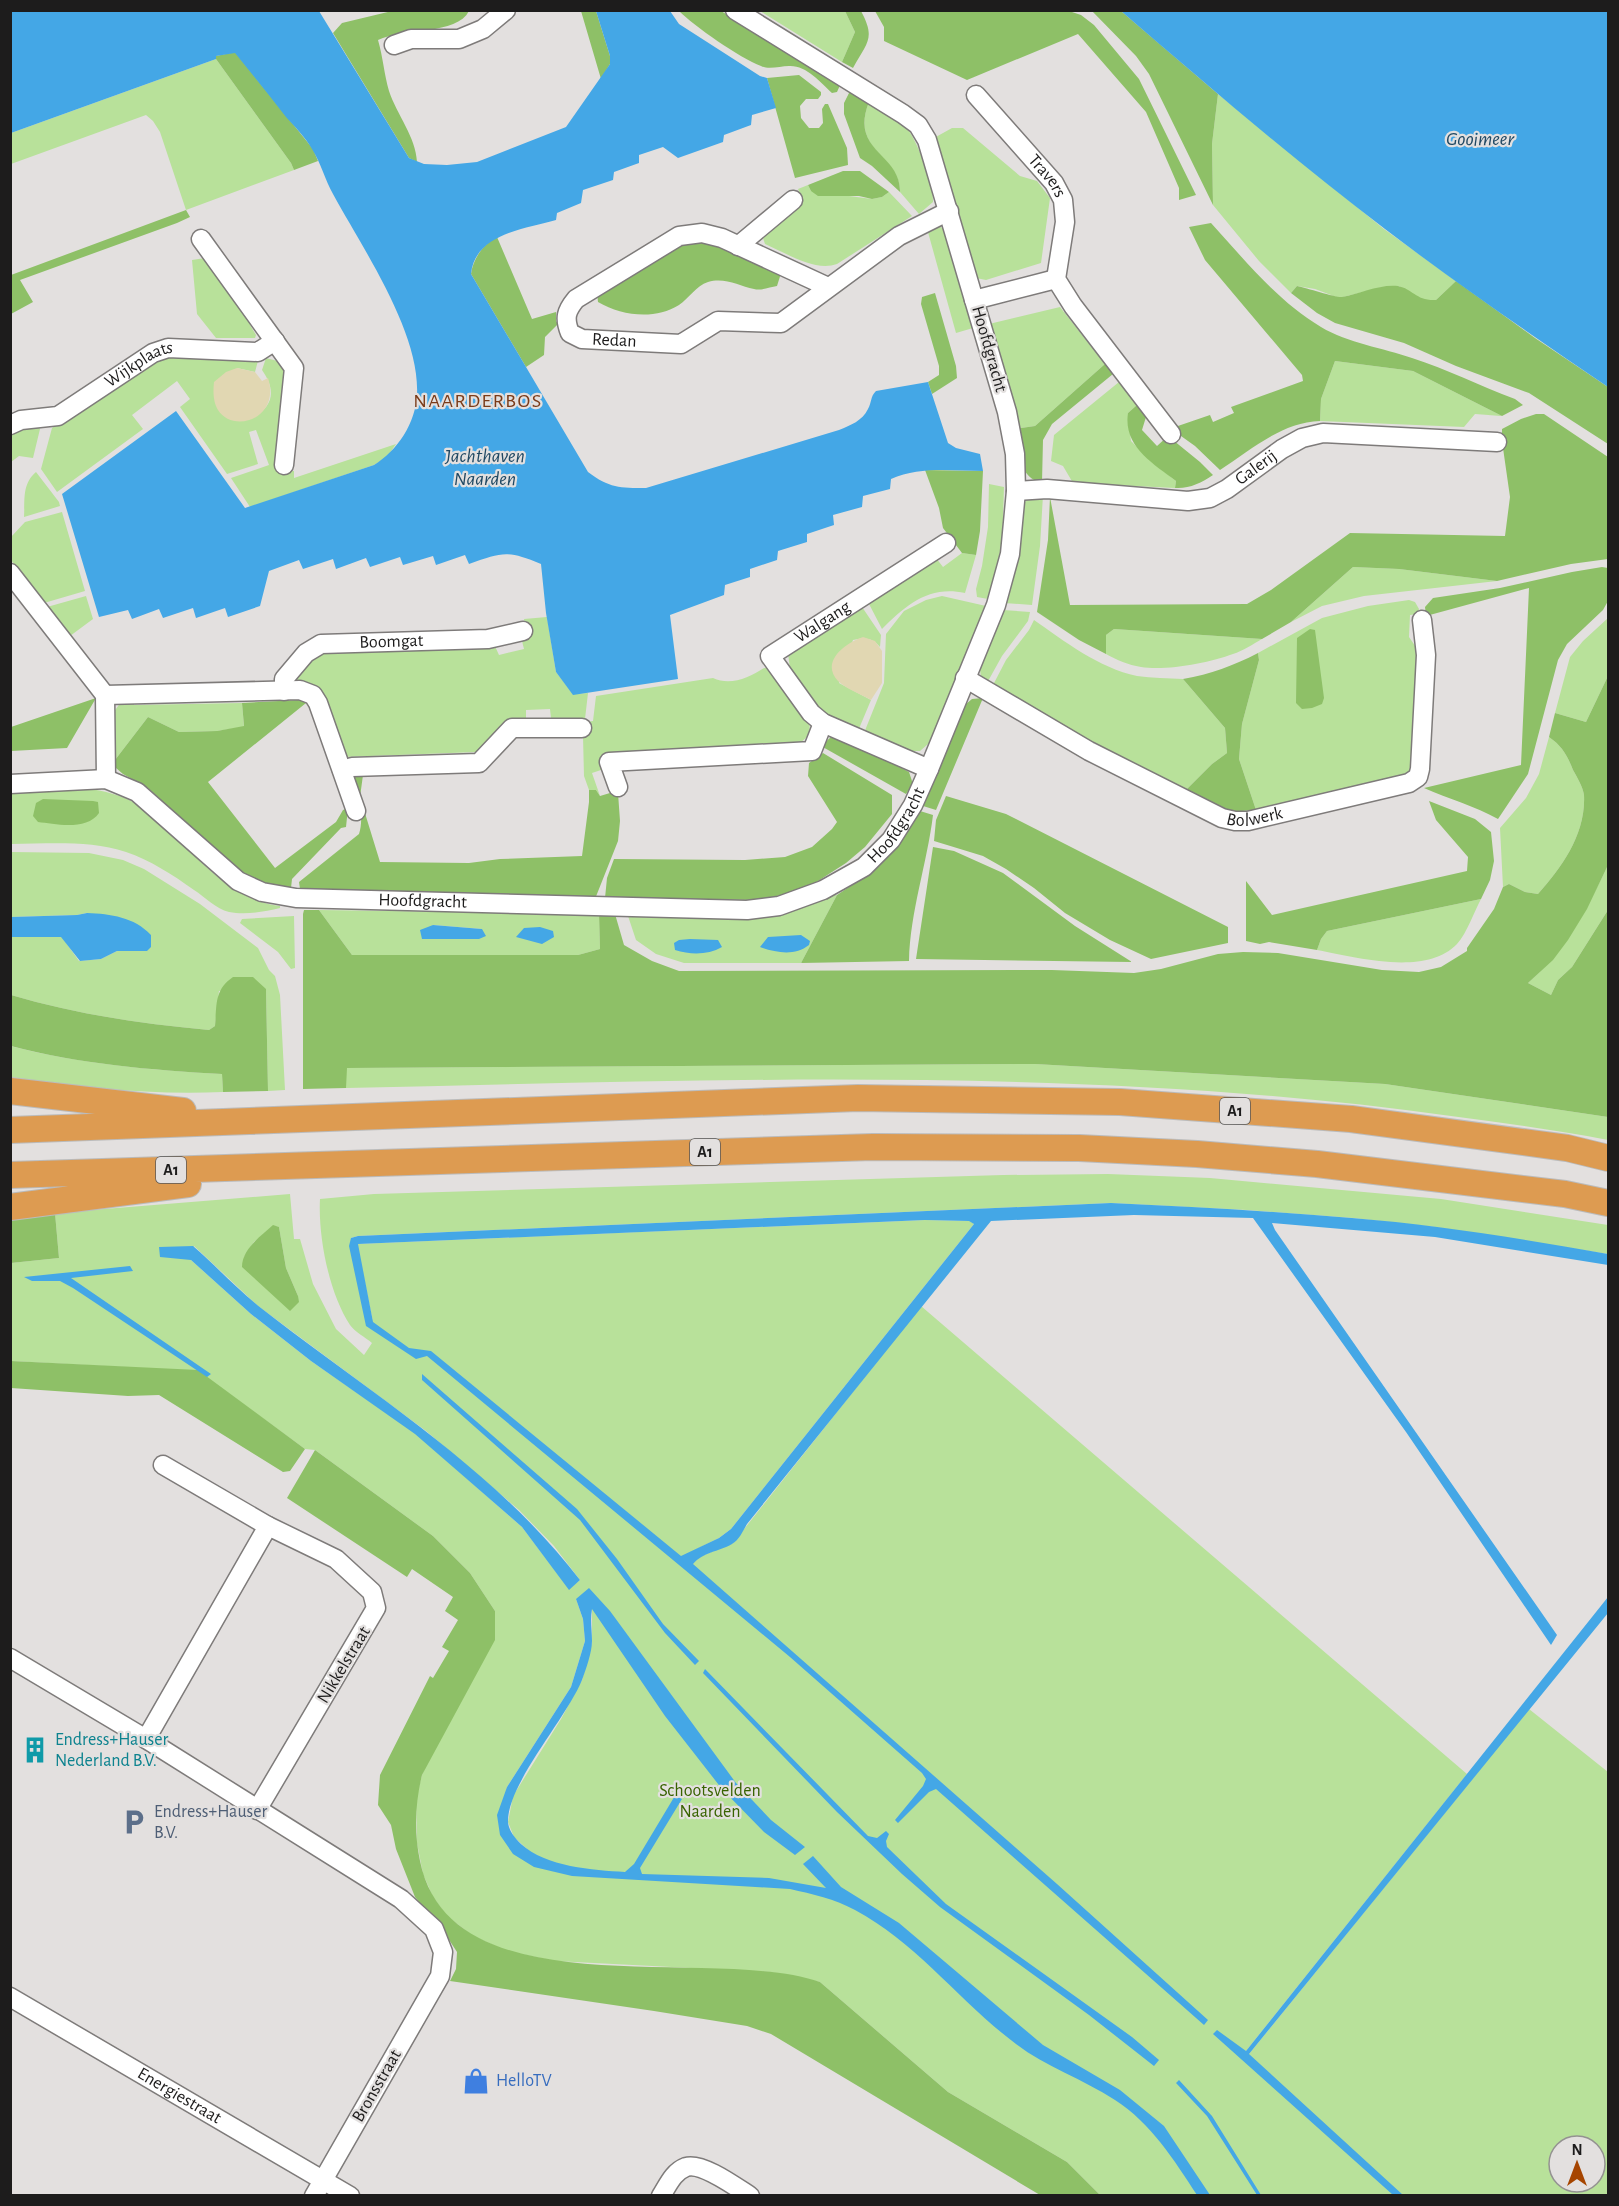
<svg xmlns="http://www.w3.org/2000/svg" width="1619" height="2206" font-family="'Alegreya Sans',sans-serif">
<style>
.green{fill:#b8e19a;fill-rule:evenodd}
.forest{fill:#8ec067}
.sand{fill:#e1d7b2}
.water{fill:#44a7e6;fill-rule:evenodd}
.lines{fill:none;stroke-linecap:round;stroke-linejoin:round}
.minor-casing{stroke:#7e7b7a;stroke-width:21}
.highway-casing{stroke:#bbb;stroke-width:28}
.minor{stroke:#fff;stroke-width:18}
.highway{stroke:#dd9b51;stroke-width:26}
.labels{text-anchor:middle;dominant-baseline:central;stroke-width:4.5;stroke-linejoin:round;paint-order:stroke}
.shield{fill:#e3e0df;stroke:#585756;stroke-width:1.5}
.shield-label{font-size:16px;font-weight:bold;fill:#1d1c1c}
.street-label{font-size:18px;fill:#1d1c1c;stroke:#e3e0df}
.culture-label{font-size:18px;fill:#0d838f;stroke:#e3e0df;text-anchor:start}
.park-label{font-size:18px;fill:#386300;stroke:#e3e0df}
.service-label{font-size:18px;fill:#4e5e75;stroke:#e3e0df;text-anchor:start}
.shop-label{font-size:18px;fill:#366cbe;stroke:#e3e0df;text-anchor:start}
.water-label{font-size:20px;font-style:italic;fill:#204863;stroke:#e3e0df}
.neighbourhood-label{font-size:20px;letter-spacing:1.5px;fill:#7b3b19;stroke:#e3e0df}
</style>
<rect width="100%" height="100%" fill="#e3e0df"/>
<!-- green -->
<path class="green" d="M760,11H845L855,32L842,62Z
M216,59L291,163L294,170L186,210L160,132L153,121L146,115L11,164V133Z
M1218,94L1384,229L1456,281L1436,300L1424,301L1399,286L1383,287L1339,298L1315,289L1297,286L1291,293L1259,261L1213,205L1212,144Z
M869,102C881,109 896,116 905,126C917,138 934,186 933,202L919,214L900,192C901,156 849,151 869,102Z
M952,128H963L1020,176L1037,181L1050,198L1041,263L986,280L976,278L958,211L934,138Z
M808,185L811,191L872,199L882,197L889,192L912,216L837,264C815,272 786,253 765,244L762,235L802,199L798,189Z
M926,225H939L948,234L973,328L956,333Z
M205,258L254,323L250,325L256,335L255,338H216L197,314L192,260Z
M1060,307L1105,364L1035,426L1015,429L989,324Z
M154,357H259L255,372L237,368L248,420C272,409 278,393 262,370L266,358L281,362L287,373L278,470L294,471V478L396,444L387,457L374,465L250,507L231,478L269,465L256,430L249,432L258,464L227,474L180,407L190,399L177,381L132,415L143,429L57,492L41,469L52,428Z
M1335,361L1413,371L1502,416L1475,414L1464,427L1320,421L1321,399Z
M1119,382L1137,405L1128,413L1131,441L1152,462L1176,481L1175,488L1073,483L1063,466L1051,461L1054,435Z
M38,426L40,429L33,458L19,456L11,462L10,434L17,429Z
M36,472L59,502L60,506L24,517C25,499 22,484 36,472Z
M989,484L1004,487L1002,550L988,599L977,597L976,589L982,566L988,527Z
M1043,495L1040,546L1032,605L1004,603L1023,506L1027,499Z
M62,512L85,591L44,603L11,560V537L25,522Z
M962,553L976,555L965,593C929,585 906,605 882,629L868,602L936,558L943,567Z
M1353,567L1399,569L1497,581L1364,596L1322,606L1291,622Z
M86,596L93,619L70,636L47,607Z
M942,596L986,606L935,738L920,751H911L864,733L884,683L886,634L904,611L926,600Z
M1409,600L1415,602L1419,609L1418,614L1410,615L1409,637L1420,653L1413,767L1405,777L1256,810L1239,759L1242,724L1259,660L1258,653L1322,618L1368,606Z
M860,604L881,635L880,647C873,638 864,637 853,640L839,683L871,700L858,731L823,716L790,669L788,653Z
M1003,610L1030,612L1028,621L1002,656L987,683L981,677L980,670Z
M547,617L556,672L573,694L588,693L585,719L554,721L551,718L550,709L526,710V718L523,722L505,723L477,752L344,757L296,678L318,652L494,644L499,655L524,649L521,637L527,636L524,619Z
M1608,618V676L1586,722L1555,713L1570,657L1583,641Z
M1034,620C1064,641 1099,668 1137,676C1152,678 1168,678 1183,679L1225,728L1227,753L1212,764L1185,791L1055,724L993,685L1006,660L1029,630Z
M1114,629L1262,639C1253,644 1243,651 1233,654C1209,663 1166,671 1141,667C1128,665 1117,660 1106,654V635Z
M764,668H768C777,680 806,710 809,723C812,734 805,741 795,745L600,757L603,766L601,770L592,773L600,796L596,790H589L584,776L583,736L587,735V722L593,721L596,696L713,678C730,686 749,678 764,668Z
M134,699V705L242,703L244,727L217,731L179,732L148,717L115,760L113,713L121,702Z
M1549,737C1562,746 1567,755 1573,770C1577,777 1583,787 1584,795C1586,834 1562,867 1538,894L1525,892L1509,884L1503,887L1500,828L1526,798L1539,774Z
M85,788C104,791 123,795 138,805C186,837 219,899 280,906V908C264,912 245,915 229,912C216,909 205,897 194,890C173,875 150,860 126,852C89,840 48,844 11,844L10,791Z
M11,852L89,853L123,860L144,869L200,904L258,948L269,970L275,976L280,995L285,1090L268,1091L266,989L219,991L215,1026L209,1030C143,1024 75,1014 11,995L10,937H62L79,961L101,959L117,951L87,913L77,915L11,917Z
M1608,865V910L1572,967L1558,980L1551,995L1528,983C1567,949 1586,910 1608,865Z
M832,895H837L801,963H684L656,954L636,940L628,916C671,917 728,922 771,915C792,911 812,904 832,895Z
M1481,899C1474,912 1467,933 1457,944C1425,977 1356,957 1317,950L1321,939L1327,931Z
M319,910L599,914L600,949L578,955H352ZM433,925L482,929L479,939H422Z
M294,916L295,968L291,969L278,952L240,923L242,919Z
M10,1046C80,1064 151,1070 222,1074L223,1092C151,1095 82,1088 11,1077Z
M1035,1064L1385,1084L1608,1117V1140C1556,1130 1504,1123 1451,1116C1085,1065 715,1080 346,1088V1068Z
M1108,1174L1210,1178L1441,1199L1608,1225V1254L1435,1227L1353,1218L1247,1210L1111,1203L358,1236L351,1238L373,1322L357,1244L925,1220L970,1221L974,1224L731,1529L719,1538L681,1557H699L733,1543L921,1306L1467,1774L1246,2051L1249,2054L1529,1709L1608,1772V2195H1100L1067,2162L948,2092L820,1982L770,1972L555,1961L507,1951L473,1936L447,1916L433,1897L423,1874L417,1843L416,1799L422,1775L495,1611L470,1573L433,1536L315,1450L305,1449L198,1371L11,1361V1263L59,1258L55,1213L290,1194L294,1239H300L313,1284L336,1329L364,1355L372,1343C365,1337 355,1332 350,1325C329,1293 318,1237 320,1199L374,1194L1003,1175ZM273,1226L279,1227L286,1268L298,1296L244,1257L254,1242ZM194,1246L258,1306L426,1431L519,1510L554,1546L580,1580L569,1589L522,1527L415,1433L311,1361L251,1314L191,1260ZM576,1599L592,1608V1643L582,1680L561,1719L513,1796L508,1822L514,1837L528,1850L500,1835L507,1787L571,1687L585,1641L583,1619ZM1559,2146H1595V2182H1559Z"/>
<!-- forest -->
<path class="forest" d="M392,11H469C457,35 403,28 378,40C383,57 384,74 389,91C397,115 416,137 417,162L409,158L333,33L342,23Z
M581,11H596L610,56V64L601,79Z
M679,11H721L841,83L837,92L832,93C820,82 806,65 789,66C780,66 769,70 761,66C740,58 694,26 679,11Z
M845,11H861C876,39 867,42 853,68L842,62L855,32Z
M1069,11L1081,15L1094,25L1139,79L1196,195L1179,200V188L1146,112L1078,34L967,80L884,41V27L875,11Z
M1092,11H1121L1218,94L1212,144L1213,205L1149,74L1136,56Z
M235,52L313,149L318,161L294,170L291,163L216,59V56Z
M799,75L821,92V95L818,99H806L800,106L801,118L809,128H819L823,123L822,109L825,104H828L847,148L848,165L795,178L767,78Z
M851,89L869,102C849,152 901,153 900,192L872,166L860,158L844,114V103Z
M843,171H860L889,192L882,197L872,199L859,196H818L811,191L808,185Z
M186,210L190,217L177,223L20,280L33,302L11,314V275Z
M1211,223C1245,260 1277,301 1321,327C1348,343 1383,348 1412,358C1447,369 1480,386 1515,399L1523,405L1502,416L1413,371L1335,361L1321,399L1320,421C1282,422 1251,450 1220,470L1195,446L1174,431L1175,427L1210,415L1213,422L1234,413L1231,407L1303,381L1302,375L1205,260L1189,227Z
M497,237L532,319L556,312V321L558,324L545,337L544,355L526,367L471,274C473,259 483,244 497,237Z
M705,239L782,270L777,286C770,287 761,291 754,289C739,286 725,277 708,282C696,286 689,298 679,305C655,320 622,316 598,302L597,293L678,244Z
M1456,281L1535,338L1608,387V444L1529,393L1456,366L1404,343L1335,323L1317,313L1291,293L1297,286C1307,288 1337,298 1342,297C1360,294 1379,284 1398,286C1413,289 1416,301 1436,300Z
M935,293L956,366L957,378L932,394L928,382L939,375V366L921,304L922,297Z
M1105,364L1113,374L1052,424L1043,440L1042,482C1018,480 1019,447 1015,429L1035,426Z
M1137,405L1146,417L1142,430L1157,446L1168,436L1200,462L1213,475C1201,483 1189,489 1175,488L1176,481C1152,463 1123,446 1128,413Z
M1536,414H1544L1608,457V559L1571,564L1497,581L1399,569L1353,567L1291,622L1262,639L1114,629L1106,635V654L1079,640L1037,612L1048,540L1050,497L1070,605L1247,604L1271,590L1350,533L1505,536L1510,497L1502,441V429L1521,419Z
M925,470L983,471L980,531L976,555L962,553L943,528L939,508Z
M1602,567L1608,568V601L1603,610L1567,644L1558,660L1528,774L1498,819C1475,806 1449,799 1424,788L1521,765L1529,588L1426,616L1425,607L1433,598L1500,588L1572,572Z
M1310,629L1315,630L1324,698L1322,704L1312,708L1302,709L1296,703L1297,638Z
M1258,653L1259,660L1242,724L1239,759L1256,810L1228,812L1185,791L1212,764L1227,753L1225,728L1183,679C1211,674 1233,666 1258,653Z
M1608,676V865L1587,909L1568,940L1553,960L1528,983L1551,995L1558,980L1572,967L1608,910V1117L1385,1084L1035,1064L347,1068L346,1088L303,1089V914L304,910H319L352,955H578L600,949L599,914H615L624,945L652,961L679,971L1052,970L1134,973L1161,969L1218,954L1243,952L1278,953L1382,970L1419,972L1441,967L1467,951V948L1494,909L1503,887L1509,884L1525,892L1538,894C1562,867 1586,834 1584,795C1583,787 1577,777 1573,770C1567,755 1562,746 1549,737L1555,713L1586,722Z
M96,698L67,748L11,751V727Z
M983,698L936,810L923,806L966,704L972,699Z
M299,700L306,703L208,782L275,868L336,822L343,810L348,808L346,827L341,828L292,879L291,888L267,884L242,873L232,866L148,788L123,774L116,768L115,760L148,717L179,732L217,731L244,726L242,703Z
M831,737L845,738L909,772L913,784L906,794L821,746Z
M823,753L892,795V814L865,847L846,863L804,890L758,900L605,898L607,878L614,859L745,860L785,857L812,847L832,829L837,822L808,776L809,763Z
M357,774L363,775L360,797L380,862L469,863L500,859L582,856L589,802V790H596L600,796L610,793L613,795L618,793L620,821L618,841L595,899L370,893L300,889L299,882L359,834C365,815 357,796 351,777Z
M946,796L1006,814L1228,927V943L1151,959L1110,940L1065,913L1034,888L1006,869L983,856L934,841L936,820Z
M43,799L93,801L98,802L99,813C87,831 55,824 38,822L33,816L36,803Z
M1429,801L1475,819L1491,832L1494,861L1490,880L1481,899L1327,931L1321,939L1317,950L1269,942L1260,944L1246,941V881L1272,915L1467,871L1468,857L1436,820Z
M920,811L933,815C927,864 910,912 909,961L801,963L837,895L861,879L886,857L910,828Z
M933,847L954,851L1003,873L1075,926L1132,962L916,959Z
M233,977H253L266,989L268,1091L223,1092L222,1074C150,1070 80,1064 11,1046V995C75,1014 143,1024 209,1030L215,1026C217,1005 214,990 233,977Z
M55,1213L59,1258L11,1263L10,1218Z
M273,1225L279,1227L286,1268L298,1296L299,1302L290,1311L242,1267C242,1249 261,1236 273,1225Z
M11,1361L198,1370L305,1449L290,1471L283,1472L159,1395L128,1396L11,1388Z
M315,1450L433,1536L470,1573L495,1611V1640L422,1775C415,1804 414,1832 420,1861C451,2013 712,1944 820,1982L948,2092L1067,2162L1100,2195H1040L771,2034L747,2026L654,2011L450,1981L456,1969L457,1952L442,1929L415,1897L396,1849L391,1825L378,1805L380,1775L430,1676L433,1678L449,1651L442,1647L458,1620L445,1611L453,1597L412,1569L407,1577L287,1498Z"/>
<!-- sand -->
<path class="sand" d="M237,368L255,372L262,381L268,378C281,419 233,434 218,410C213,402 213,391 214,382L226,372Z
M863,637L875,641L882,651V683L871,700C861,694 846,689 838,681C820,662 845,643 863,637Z"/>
<!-- water -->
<path class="water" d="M11,10L319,11L409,158L424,164L447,165L477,162L566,127L610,64V56L596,11H670L679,24L760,76L767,78L776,108L752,115L751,125L724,135L723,142L678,158L663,147L639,155V163L614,172L613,180L583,190L581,203L557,213L556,220C524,229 475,234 471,274L588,472C609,488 620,488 646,488L839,430C851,425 862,421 868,409C872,402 870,397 876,391L928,382L948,443L956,448L980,454L983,471C952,471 920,466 891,479L890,489L863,496L862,507L833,515L834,525L807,534V542L778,551L777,560L750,569V577L725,585L724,595L670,615L678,679L573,695L556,672L546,613L541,564C507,550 503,552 469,564L465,555L436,565L433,556L403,565L400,557L370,567L366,558L336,569L333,559L303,569L299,560L269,571L260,606L228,617L225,608L196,618L193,608L163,618L159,609L132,619L128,610L99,617L62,494L176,411L245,508L374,465C397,451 416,423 417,394C420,332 363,249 333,194C325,180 321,163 312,149C305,137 295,127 286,117C269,95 252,74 235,53L216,56V59L11,133Z
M1121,11H1608V387C1533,336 1457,284 1385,229C1294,160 1207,85 1121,11Z
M87,913C111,914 134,917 151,935V947L147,951H117L101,959L80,961L61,937H11V917L77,915Z
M433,925L482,929L486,936L479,939H422L420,930Z
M540,927L553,931L554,937L542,944L516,937L524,928Z
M801,935L810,941L809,945C795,956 777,953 760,947L768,937Z
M690,939L718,940L722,947C708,955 691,955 675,950L674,943L679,940Z
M1111,1203C1192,1207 1272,1211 1352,1218C1438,1225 1524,1239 1608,1254V1265L1435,1237L1272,1223L1275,1230L1557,1635L1551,1645L1406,1432L1253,1218L1134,1215L991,1221L747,1524C743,1531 739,1540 732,1544C718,1552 703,1552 693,1564L1057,1884L1208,2020L1204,2025L936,1789L929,1792L898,1823L895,1820L923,1786L926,1779L922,1773L790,1657L427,1356L416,1359L366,1326L349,1246L351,1238L358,1236ZM925,1220L969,1221L974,1224L731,1529L719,1538L681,1556L431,1351L409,1348L373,1322L358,1244Z
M193,1246C216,1266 237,1289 261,1308C371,1394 494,1468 580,1580L569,1590L522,1527L415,1434L311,1361L251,1314L191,1260L160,1257L159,1247Z
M130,1266L133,1271L71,1278L211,1374L207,1377L73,1288L60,1281H32L24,1277Z
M422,1374L577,1509L617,1559L663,1624L699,1661L695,1665L665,1633L580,1520L422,1380Z
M589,1588L610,1611L736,1783L771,1820L805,1847L795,1855L764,1832L722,1789L665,1716L592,1609C590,1620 592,1630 592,1641C592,1652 586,1669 582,1680C566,1719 508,1783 508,1821C508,1830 515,1838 521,1844C546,1867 593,1870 625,1872L634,1864L676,1794L682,1799L640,1868L642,1874L769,1878L826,1888L803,1864L813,1856L841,1887L899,1923L1043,2045L1120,2090L1164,2126L1210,2195H1197C1174,2160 1151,2123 1115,2100C1083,2079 1046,2067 1016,2044C960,2002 917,1943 855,1910C835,1899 812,1894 790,1889L572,1876L534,1867L513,1854L500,1835L497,1815L507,1787L571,1687L585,1641L583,1619L576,1599Z
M1608,1597V1613L1249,2054L1403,2195H1393L1213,2034L1217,2030L1246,2051Z
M705,1669L868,1836L877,1838L886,1831L889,1834L886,1841L887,1847L946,1904L1132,2037L1159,2060L1154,2066L1089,2015L940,1907L902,1874L837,1812L703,1673Z
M1179,2080L1212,2116L1261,2195H1257L1207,2116L1176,2083Z"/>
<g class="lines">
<!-- minor casing -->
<g class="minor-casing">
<g id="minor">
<path d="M394,45L411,39H459L483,29L506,10"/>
<path id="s1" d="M976,95L1054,183L1063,200L1065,222L1056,279L1073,306L1171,434"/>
<path d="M201,239L294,368L284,465"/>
<path d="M738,246L793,200"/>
<path id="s2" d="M828,287L722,238L702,233L679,236L576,299C566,311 564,318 570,333L582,339L681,344L718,321L781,323L899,236L949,211"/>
<path d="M974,300L1056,279"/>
<path id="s3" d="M10,425L21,420L58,416L153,353L168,348L258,352L275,341"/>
<path id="s4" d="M1016,491L1047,489L1188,501L1210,498L1227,489L1282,449L1302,438L1323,433L1497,442"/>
<path d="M10,573L105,695L106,779"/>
<path id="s5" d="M965,678L1089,751L1222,818L1235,821H1248L1409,783L1418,777L1420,769L1426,655L1422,620"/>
<path id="s6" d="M284,691V679L306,653L321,644L488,639L523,631"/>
<path d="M105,695L300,690L313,695L318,703L356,811"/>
<path id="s7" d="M929,769L823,723L811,713L770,656L946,543"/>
<path d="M342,770L352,767L479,763L512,728H582"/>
<path id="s8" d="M10,784L106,779L137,792L238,881L262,892L296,898L747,910L779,906L823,890L864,867L891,840L913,805L929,769L996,605L1010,554L1016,491L1015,454L1007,412L927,140L918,125L903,114L735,10"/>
<path d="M618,787L609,762L812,751L823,723"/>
<path d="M163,1465L268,1526"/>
<path d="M10,1658L146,1739L401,1899L434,1929L443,1952L440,1976L314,2196"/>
<path d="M146,1739L268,1526L336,1559L372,1592L376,1608L257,1810"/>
<path id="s9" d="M10,1997L350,2196"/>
<path d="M661,2196C668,2185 673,2172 686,2167C702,2162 736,2187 750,2196"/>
</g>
</g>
<!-- highway casing -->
<g class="highway-casing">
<path id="highway" d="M10,1091L183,1111
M10,1130L858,1098L1120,1102L1351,1119L1567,1148L1608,1158
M10,1175L873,1147L1079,1148L1197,1154L1317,1164L1565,1194L1608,1203
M10,1207L188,1184"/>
</g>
<!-- minor -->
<use href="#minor" class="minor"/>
<!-- highway -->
<use href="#highway" class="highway"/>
</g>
<!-- icons -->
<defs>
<g id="building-bare" transform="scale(2.07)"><path d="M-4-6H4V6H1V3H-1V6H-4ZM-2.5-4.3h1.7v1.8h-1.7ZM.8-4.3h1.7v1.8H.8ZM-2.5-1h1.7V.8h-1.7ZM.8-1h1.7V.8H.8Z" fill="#0f9aa8" stroke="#e3e0df" stroke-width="2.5" paint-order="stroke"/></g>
<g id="parking-bare" transform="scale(2.07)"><path d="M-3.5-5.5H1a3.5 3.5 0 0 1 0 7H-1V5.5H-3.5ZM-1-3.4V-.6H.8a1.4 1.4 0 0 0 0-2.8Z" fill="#5c6f8a" stroke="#e3e0df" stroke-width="2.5" paint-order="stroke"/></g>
<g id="shop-bare" transform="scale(2.07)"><path d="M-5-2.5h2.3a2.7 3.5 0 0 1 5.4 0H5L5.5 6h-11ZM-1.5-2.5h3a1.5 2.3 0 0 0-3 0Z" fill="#3f7fe0" stroke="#e3e0df" stroke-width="2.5" paint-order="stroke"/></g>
</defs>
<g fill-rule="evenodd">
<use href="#building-bare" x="35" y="1750"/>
<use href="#parking-bare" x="134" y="1822"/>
<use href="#shop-bare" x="476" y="2081"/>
</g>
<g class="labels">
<!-- shield labels -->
<g class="shield">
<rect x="1220" y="1098" width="30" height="26" rx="4.5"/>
<rect x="690" y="1139" width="30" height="26" rx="4.5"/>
<rect x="156" y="1157" width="30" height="26" rx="4.5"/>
</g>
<g class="shield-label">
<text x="1235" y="1111">A1</text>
<text x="705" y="1152">A1</text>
<text x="171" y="1170">A1</text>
</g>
<!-- street labels -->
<g class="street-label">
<text stroke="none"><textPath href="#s1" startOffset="108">Travers</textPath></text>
<text stroke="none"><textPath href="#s2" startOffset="364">Redan</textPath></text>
<text transform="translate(989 349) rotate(74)">Hoofdgracht</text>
<text stroke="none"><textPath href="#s3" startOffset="146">Wijkplaats</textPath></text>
<text stroke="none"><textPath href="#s4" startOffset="250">Galerij</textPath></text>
<text stroke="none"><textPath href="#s7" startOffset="264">Walgang</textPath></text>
<text stroke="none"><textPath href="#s6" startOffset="134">Boomgat</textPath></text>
<text stroke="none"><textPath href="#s5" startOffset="326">Bolwerk</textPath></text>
<text stroke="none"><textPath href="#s8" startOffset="956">Hoofdgracht</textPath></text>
<text stroke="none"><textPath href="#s8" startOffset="452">Hoofdgracht</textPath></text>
<text transform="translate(344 1665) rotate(-59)">Nikkelstraat</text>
<text transform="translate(377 2086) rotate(-60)">Bronsstraat</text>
<text stroke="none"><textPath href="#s9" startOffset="196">Energiestraat</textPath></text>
</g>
<!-- culture labels -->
<g class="culture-label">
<text x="55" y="1740">Endress+Hauser<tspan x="55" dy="21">Nederland B.V.</tspan></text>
</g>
<!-- park labels -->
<g class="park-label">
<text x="710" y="1791">Schootsvelden<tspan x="710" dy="21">Naarden</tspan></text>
</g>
<!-- service labels -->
<g class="service-label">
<text x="154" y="1812">Endress+Hauser<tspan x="154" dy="21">B.V.</tspan></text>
</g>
<!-- shop labels -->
<g class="shop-label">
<text x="496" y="2081">HelloTV</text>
</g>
<!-- water labels -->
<g class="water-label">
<text x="1480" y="139">Gooimeer</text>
<text x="485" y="456">Jachthaven<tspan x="485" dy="23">Naarden</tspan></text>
</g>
<!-- neighbourhood labels -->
<g class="neighbourhood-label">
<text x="478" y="401">NAARDERBOS</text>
</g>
</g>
<!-- border -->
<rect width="1619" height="2206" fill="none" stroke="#1d1c1c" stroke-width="24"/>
<!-- north arrow -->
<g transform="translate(1577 2164)"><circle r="28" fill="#e3e0df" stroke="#949291" stroke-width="1.5"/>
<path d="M0-4.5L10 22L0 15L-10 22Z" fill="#a64500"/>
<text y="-9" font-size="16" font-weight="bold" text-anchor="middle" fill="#1d1c1c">N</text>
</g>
</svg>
